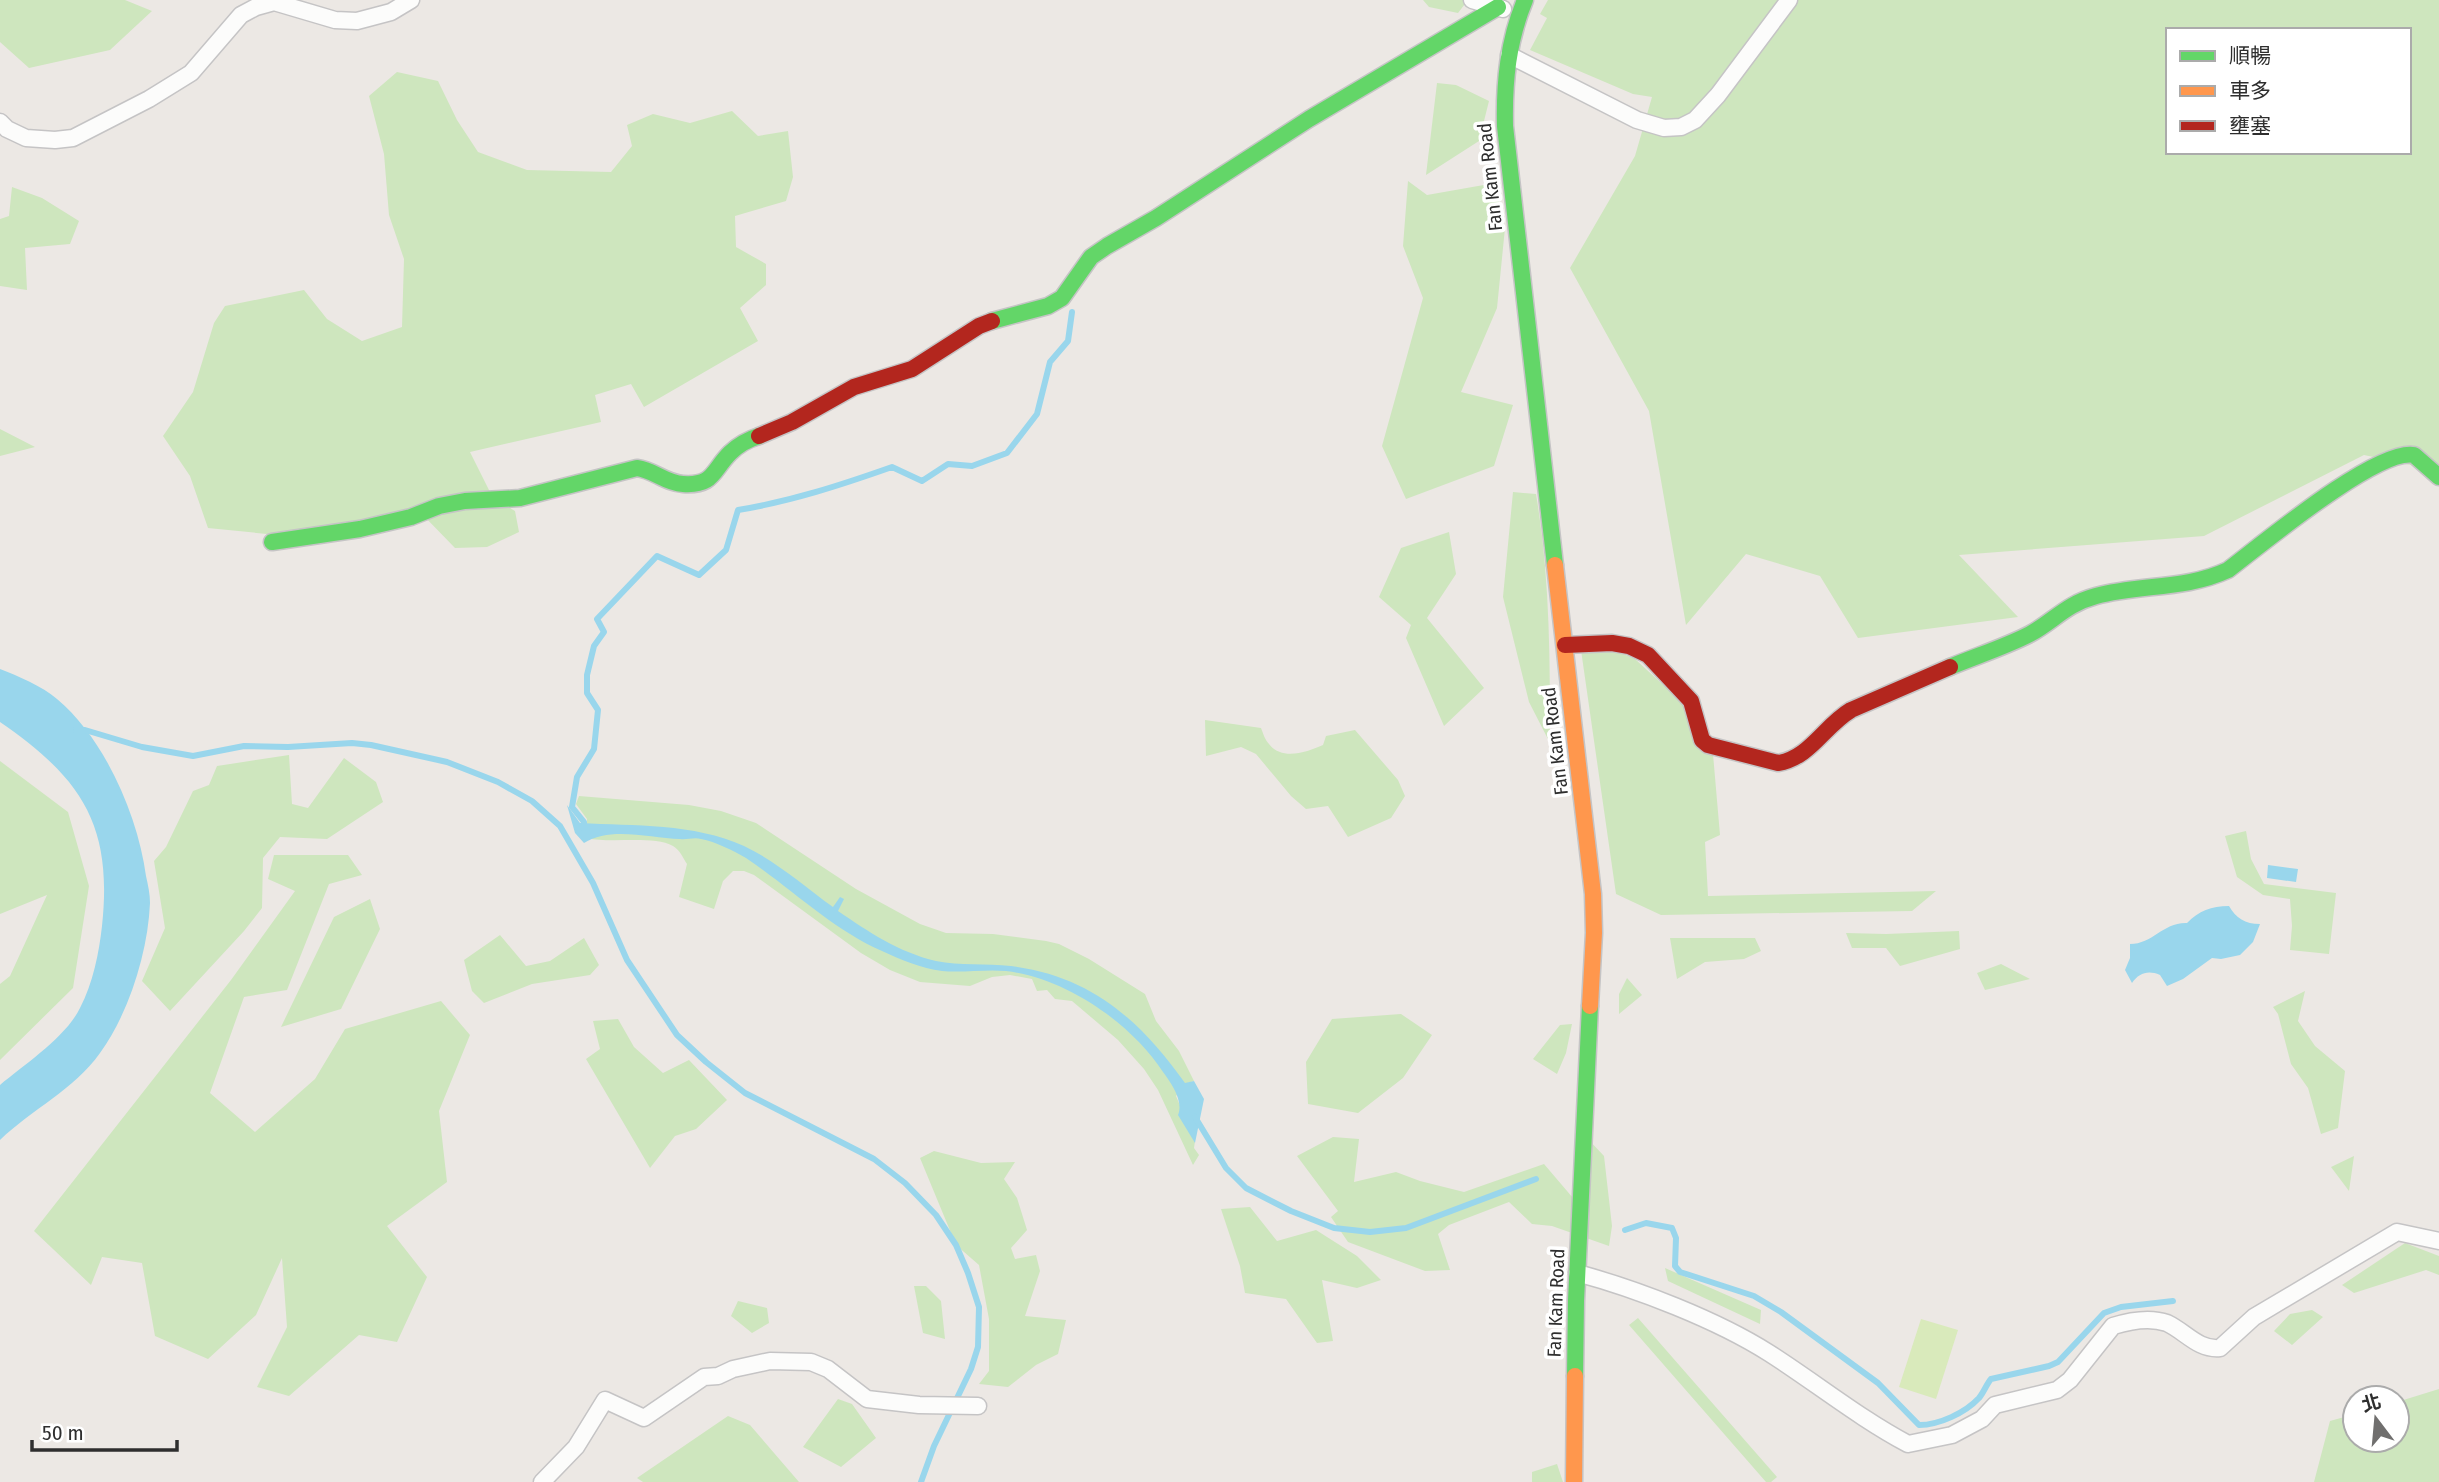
<svg xmlns="http://www.w3.org/2000/svg" width="2439" height="1482" font-family="'Fira Sans Condensed','Noto Sans TC',sans-serif">
<style>
.green{fill:#cee6be;fill-rule:evenodd}
.pitch{fill:#d9eabb}
.water{fill:#99d6ec}
.lines{fill:none;stroke-linecap:round;stroke-linejoin:round}
.stream{stroke:#99d6ec;stroke-width:6}
.street-casing{stroke:#c5c4c5;stroke-width:19}
.fast-casing{stroke:#c5c4c5;stroke-width:19}
.slow-casing{stroke:#c5c4c5;stroke-width:19}
.jam-casing{stroke:#c5c4c5;stroke-width:19}
.street{stroke:#fcfcfb;stroke-width:16}
.fast{stroke:#63d668;stroke-width:16}
.slow{stroke:#ff974d;stroke-width:16}
.jam{stroke:#b3261e;stroke-width:16}
.labels{text-anchor:middle;dominant-baseline:central;stroke-width:7;stroke-linejoin:round;paint-order:stroke}
.street-label{font-size:19px;fill:#2e2e2e;stroke:#fff}
</style>
<rect width="100%" height="100%" fill="#ece8e4"/>
<!-- green -->
<path class="green" d="M0,0H125L152,11L110,50L29,68L0,42Z
M1423,0H1468L1458,13L1429,7Z
M1548,0H2439V471L2364,455L2204,536L1959,555L2018,617L1858,638L1820,576L1746,554L1686,625L1649,411L1570,268L1635,156L1652,97L1633,94L1530,50L1547,18L1540,14ZM2168,30H2409V152H2168Z
M397,72L438,81L457,120L478,152L527,170L611,172L632,146L627,125L653,114L690,123L732,111L758,136L788,131L793,177L786,201L735,216L736,247L766,264V285L740,308L758,341L644,407L631,384L595,395L601,422L470,452L493,498L515,511L519,532L487,547L455,548L421,513L297,537L208,528L190,476L163,436L193,392L214,323L225,306L304,290L327,319L362,341L402,327L404,259L389,215L384,154L369,96Z
M1437,83L1456,85L1489,101L1479,141L1426,175Z
M1408,181L1427,195L1495,183L1505,228L1497,308L1461,392L1513,405L1494,466L1406,499L1382,446L1423,298L1403,246Z
M12,187L42,198L79,221L70,244L25,248L27,290L0,286V219L9,216Z
M0,429L35,447L0,456Z
M1513,492L1536,494C1550,576 1550,659 1550,743L1529,702L1503,597Z
M1449,532L1456,574L1427,618L1484,688L1444,726L1406,638L1411,625L1379,597L1401,548Z
M1581,650H1614L1635,659L1683,703L1713,754L1720,835L1705,842L1708,896L1936,891L1912,911L1661,915L1616,894Z
M1205,720L1261,728C1263,733 1265,740 1269,744C1282,761 1307,752 1323,745L1326,736L1355,730L1398,780L1405,796L1391,818L1348,837L1328,806L1306,809L1291,796L1256,754L1241,747L1206,756Z
M289,755L292,804L308,808L344,758L376,782L383,802L327,839L280,837L263,858L262,908L244,931L170,1011L142,981L165,928L154,861L166,847L193,791L209,785L217,766Z
M0,761L68,812L89,886L73,988L0,1060V984L10,976L47,895L0,914Z
M579,796L689,805L721,811L756,823L856,889L920,924L946,933L993,934L1046,941L1059,944L1089,959L1145,994L1156,1021L1179,1051L1194,1081L1185,1084L1176,1096L1195,1141L1194,1148L1199,1155L1193,1165L1158,1090L1144,1069L1118,1040L1072,1001L1055,999L1047,990L1037,991L1032,979L1010,975L992,977L970,986L920,982L890,970L861,953L754,875L744,871H733L723,881L714,909L679,897L687,864C683,858 680,850 673,846C653,835 610,844 587,838V819L576,804Z
M2246,831L2251,859L2264,884L2336,893L2329,954L2290,950L2292,926L2290,899L2263,895L2237,877L2225,836Z
M274,855H348L362,875L329,884L287,990L244,997L210,1093L255,1132L315,1079L345,1029L441,1001L470,1035L439,1111L447,1182L387,1226L427,1277L397,1342L359,1335L289,1396L257,1387L287,1327L282,1258L256,1315L208,1359L155,1336L142,1263L102,1257L91,1285L34,1231L231,980L295,891L268,879Z
M370,899L380,929L341,1009L281,1027L334,917Z
M1959,931L1960,949L1900,966L1886,948H1852L1846,933L1886,934Z
M500,935L526,966L550,961L584,938L599,965L590,975L532,984L484,1003L472,991L464,960Z
M1670,938H1755L1761,951L1744,959L1705,962L1677,979Z
M2001,964L2030,979L1985,990L1977,973Z
M1627,978L1642,995L1619,1014V994Z
M2305,991L2298,1021L2315,1046L2345,1071L2338,1128L2321,1134L2308,1088L2291,1064L2278,1014L2273,1007Z
M1401,1014L1432,1035L1403,1078L1358,1113L1308,1104L1306,1062L1332,1019Z
M618,1019L634,1047L663,1073L689,1060L727,1100L696,1129L675,1136L650,1168L586,1059L600,1049L593,1021Z
M1572,1024L1566,1053L1557,1074L1533,1059L1560,1025Z
M1333,1137L1359,1139L1354,1182L1396,1172L1420,1181L1464,1192L1544,1164L1573,1198L1587,1138L1604,1156L1612,1226L1609,1246L1552,1226L1532,1224L1509,1202L1449,1225L1438,1234L1450,1270L1425,1271L1348,1242L1331,1217L1338,1211L1297,1156Z
M934,1151L981,1163L1015,1162L1004,1179L1017,1198L1027,1230L1011,1248L1015,1259L1036,1255L1040,1271L1025,1316L1066,1320L1058,1354L1036,1365L1008,1387L979,1384L989,1371V1319L979,1265L956,1245L920,1158Z
M2354,1156L2349,1191L2331,1167Z
M1250,1207L1277,1241L1316,1230L1357,1256L1381,1280L1357,1288L1322,1280L1333,1341L1317,1343L1286,1299L1245,1293L1240,1266L1221,1209Z
M2405,1243L2439,1256V1275L2426,1270L2354,1293L2342,1285Z
M1665,1268L1761,1310L1760,1324L1668,1281Z
M914,1286H926L941,1301L945,1339L923,1333Z
M738,1301L767,1308L769,1323L752,1333L731,1316Z
M2312,1310L2323,1317L2292,1345L2274,1331L2290,1314Z
M1638,1318L1777,1477L1771,1482H1766L1629,1325Z
M2439,1389V1482H2314L2330,1421L2355,1414V1440H2397V1402Z
M838,1399L852,1404L876,1438L841,1467L803,1447Z
M728,1416L750,1425L799,1482H643L637,1478Z
M1557,1464L1563,1482H1532V1472Z"/>
<!-- pitch -->
<path class="pitch" d="M1921,1319L1958,1330L1936,1399L1899,1387Z"/>
<!-- water -->
<path class="water" d="M0,669C18,676 42,686 57,699C105,739 138,816 146,876C148,885 150,894 150,903C148,952 129,1013 100,1053C74,1090 32,1109 0,1140V1085C25,1064 66,1037 80,1008C93,983 99,953 102,926C113,824 81,778 0,722Z
M567,805L580,823C635,826 693,823 744,846C776,861 804,886 833,907L840,897L844,899L838,911C869,932 898,952 936,961C960,966 986,963 1011,966C1091,976 1140,1020 1185,1083L1194,1081L1204,1099L1195,1143L1178,1115C1184,1101 1171,1083 1163,1072C1131,1023 1066,978 1006,971C985,969 963,973 942,971C921,968 901,960 882,951C832,929 791,888 746,858C732,850 716,842 701,839C694,837 687,840 680,839C650,838 610,826 584,843L575,833Z
M2268,865L2298,869L2296,882L2267,878Z
M2229,906C2236,918 2245,924 2260,924L2253,942L2240,955L2221,959L2212,958L2183,979L2167,986L2160,975C2148,970 2139,973 2132,983L2125,970L2130,958V944C2153,944 2163,922 2187,923C2199,911 2211,906 2229,906Z"/>
<g class="lines">
<!-- stream -->
<path class="stream" d="M76,730H85L142,747L193,756L244,746L288,747L352,743L371,745L447,762L498,782L532,801L560,826L593,883L627,960L677,1035L706,1062L745,1093L874,1159L905,1183L936,1215L956,1245L968,1273L979,1307L978,1347L971,1369L934,1446L921,1482
M584,828V822L572,807L577,777L594,749L598,710L587,693V675L594,646L604,632L597,619L657,556L699,575L726,550L738,510C792,501 841,485 892,467L922,481L948,464L972,466L1007,453L1037,414L1050,362L1068,341L1072,312
M1195,1117L1226,1168L1246,1188L1291,1211L1334,1228L1370,1232L1406,1228L1536,1179
M1625,1230L1646,1223L1672,1228L1676,1238L1675,1266L1680,1272L1754,1296L1781,1312L1878,1383L1919,1425C1939,1425 1965,1413 1979,1398C1984,1392 1986,1385 1991,1379L2049,1366L2058,1362L2104,1313L2121,1307L2173,1301"/>
<!-- street casing -->
<g class="street-casing">
<path id="street" d="M1472,0L1503,9
M1509,55L1637,120L1664,128L1681,127L1695,120L1718,95L1789,0
M0,122L7,129L26,138L55,140L73,138L149,99L191,73L241,15L256,7L274,2L335,20L357,21L391,12L411,0
M1577,1273C1637,1289 1717,1320 1769,1353C1816,1383 1859,1418 1908,1444L1952,1435L1982,1419L1995,1405L2057,1390L2070,1380L2113,1326C2129,1321 2150,1317 2167,1323C2186,1332 2198,1350 2220,1348L2254,1317L2397,1232L2439,1241
M542,1482L576,1447L605,1400L644,1418L704,1377L718,1376L733,1369L770,1361L811,1362L828,1369L867,1399L919,1405L978,1406"/>
</g>
<!-- fast casing -->
<g class="fast-casing">
<path id="fast" d="M1525,0C1508,41 1504,82 1505,126L1555,565
M992,321L1048,306L1062,298L1091,257L1107,246L1156,218L1309,119L1498,7
M272,542L360,529L411,517L439,506L465,501L520,498L637,468C654,470 665,483 683,484C714,486 712,471 730,453C737,446 749,439 759,436
M1950,667C1976,656 2005,647 2030,634C2054,621 2066,604 2096,596C2140,584 2185,590 2228,570C2261,545 2377,448 2414,455L2439,477
M1575,1376L1576,1301L1590,1006"/>
</g>
<!-- slow casing -->
<g class="slow-casing">
<path id="slow" d="M1555,565L1593,894L1594,933L1590,1006
M1574,1482L1575,1376"/>
</g>
<!-- jam casing -->
<g class="jam-casing">
<path id="jam" d="M759,436L792,422L854,387L912,369L979,326L992,321
M1565,645L1612,643L1629,646L1648,655L1691,701L1702,740L1708,745L1778,763C1810,758 1824,726 1851,710L1950,667"/>
</g>
<!-- street -->
<use href="#street" class="street"/>
<!-- fast -->
<use href="#fast" class="fast"/>
<!-- slow -->
<use href="#slow" class="slow"/>
<!-- jam -->
<use href="#jam" class="jam"/>
</g>
<g class="labels">
<!-- street labels -->
<g class="street-label">
<text transform="translate(1490 177) rotate(-96)">Fan Kam Road</text>
<text transform="translate(1555 741) rotate(-97)">Fan Kam Road</text>
<text transform="translate(1556 1303) rotate(-88)">Fan Kam Road</text>
</g>
</g>
<!-- legend -->
<rect x="2166" y="28" width="245" height="126" fill="#ffffff" stroke="#ababab" stroke-width="2"/>
<rect x="2180" y="51" width="35" height="10" fill="#63d668" stroke="#ababab" stroke-width="2"/>
<text x="2229" y="63" font-size="21" fill="#2e2e2e">順暢</text>
<rect x="2180" y="86" width="35" height="10" fill="#ff974d" stroke="#ababab" stroke-width="2"/>
<text x="2229" y="98" font-size="21" fill="#2e2e2e">車多</text>
<rect x="2180" y="121" width="35" height="10" fill="#b3261e" stroke="#ababab" stroke-width="2"/>
<text x="2229" y="133" font-size="21" fill="#2e2e2e">壅塞</text>
<!-- north arrow -->
<g transform="translate(2376 1419) rotate(344)"><circle r="33" fill="#ffffff" stroke="#ababab" stroke-width="2"/>
<path d="M0-5L12 26L0 18L-12 26Z" fill="#706f6e"/>
<text y="-10" font-size="19" font-weight="bold" text-anchor="middle" fill="#2e2e2e">北</text>
</g>
<!-- scale -->
<path d="M32 1440v10h145v-10" fill="none" stroke="#2e2e2e" stroke-width="3.5"/>
<text x="42" y="1440" font-size="21" fill="#2e2e2e" stroke="#ffffff" stroke-width="5" paint-order="stroke">50 m</text>
</svg>
